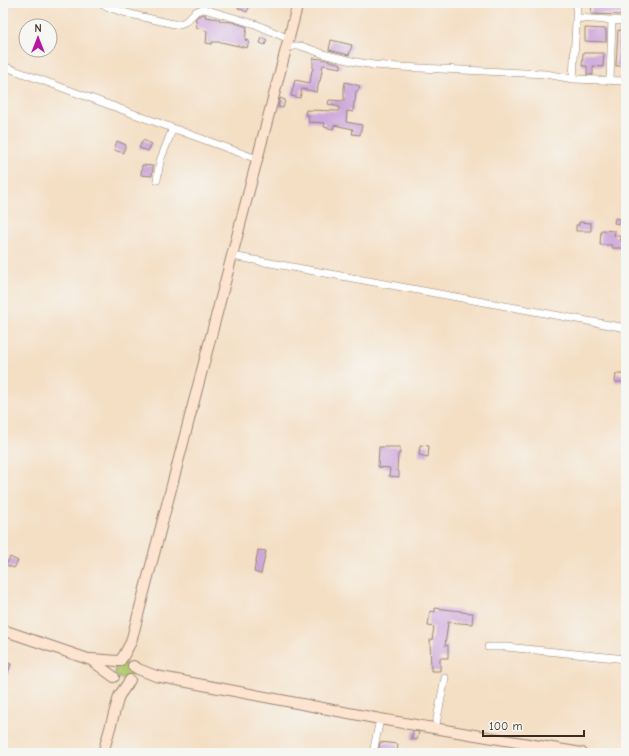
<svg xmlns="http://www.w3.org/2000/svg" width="629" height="756" font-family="'Comic Neue',sans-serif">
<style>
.green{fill:#b2cb70;stroke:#767a47}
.building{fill:#cca4da}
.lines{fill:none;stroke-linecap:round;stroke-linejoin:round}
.minor-casing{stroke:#988472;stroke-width:8}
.secondary-casing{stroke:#988472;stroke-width:12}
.minor{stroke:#fff;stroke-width:7}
.secondary{stroke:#fde4d0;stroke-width:10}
</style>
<rect width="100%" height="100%" fill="#f6f6f2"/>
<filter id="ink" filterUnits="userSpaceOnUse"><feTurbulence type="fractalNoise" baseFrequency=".025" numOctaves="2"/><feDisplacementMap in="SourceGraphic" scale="8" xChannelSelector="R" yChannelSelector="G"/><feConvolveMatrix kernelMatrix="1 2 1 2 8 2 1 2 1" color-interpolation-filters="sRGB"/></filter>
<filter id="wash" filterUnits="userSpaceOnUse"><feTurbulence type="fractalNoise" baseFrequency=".012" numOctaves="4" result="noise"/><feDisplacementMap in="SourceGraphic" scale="16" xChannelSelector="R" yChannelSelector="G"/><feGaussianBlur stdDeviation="0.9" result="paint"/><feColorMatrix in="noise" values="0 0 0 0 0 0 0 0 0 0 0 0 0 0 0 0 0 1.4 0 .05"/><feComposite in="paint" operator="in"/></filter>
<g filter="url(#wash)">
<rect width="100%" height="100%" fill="#f4dfc5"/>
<!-- green -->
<path class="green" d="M115 671a8 8 0 1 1 16 0a8 8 0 1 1-16 0Z"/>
<g id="blocks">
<!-- building -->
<path class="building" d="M240,3H251L247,12L238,8Z
M592,3H626L625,15L591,14Z
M204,14L206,15L205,17L219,19H220V21L232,22L247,27L245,40L249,41L247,48L221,42H212V44L206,43L207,31L196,27L197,22L195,21L196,18L198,16Z
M585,28L606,29V42L585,41Z
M618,30L626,31V66H616Z
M262,38L267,40L265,45L260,43Z
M331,40L352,45L349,55L329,50Z
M583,53H604L603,67L593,66V75H587V66H582Z
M313,58L322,59L341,64V68L323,65L320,81H319L317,92L302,89L300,98L291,96L295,80L310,83L312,70H313Z
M345,82L360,86L358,91H356L355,102H354L353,112L347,111L346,122L362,125L360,135L352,134L353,129L334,125L333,129L324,127L325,123L308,122L309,115H305L306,110L339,111V107L328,104L329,100L344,101V88Z
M280,98L285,100L283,108L278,107Z
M143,140L152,144L148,151L139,148Z
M117,141L126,145L123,153L114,150Z
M142,165L153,166L152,176L141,175Z
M615,218L621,219L620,224L614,223Z
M579,222L591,223V231H576V225H579Z
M601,230L615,231L614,236H621V241H624V248H612V245H600Z
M616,374H625V382H615Z
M420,445L429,446L428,457L419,455Z
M379,447H400V454H398L397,471H399V477L389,476L390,468L378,467Z
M258,550L266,551L261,574L254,572Z
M10,557L18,561L14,568L6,565Z
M435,608L461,611V612L473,613L472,624L448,622L445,646L448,645V658H440V671H431L430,640H432L434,627L428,626L430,611L435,612Z
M3,662L11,664L4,685H3Z
M413,731L419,732L417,740L411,739Z
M380,742L398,744L397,753L378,752Z"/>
</g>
</g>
<g filter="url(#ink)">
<use href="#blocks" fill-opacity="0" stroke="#988472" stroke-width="1"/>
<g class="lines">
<!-- minor casing -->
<g class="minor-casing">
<path id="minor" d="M99,3C123,14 148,18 174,24C192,25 189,10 204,9L255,24L289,39
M577,3L573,79L626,81
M576,18L626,21
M286,48L294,46H301L327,55L356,62L374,65L399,67L546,74L573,79
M3,66L257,159
M610,81L612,20
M157,180L160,161L173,128
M232,256L626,328
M488,647H506L626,659
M435,729L445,678
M373,753L380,719"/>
</g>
<!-- secondary casing -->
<g class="secondary-casing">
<path id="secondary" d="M3,630L91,660L114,677
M91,659L118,661
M120,661L124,655L131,642L298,3
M133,666L138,669L156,676L380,719L582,753
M103,753L119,696L130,680"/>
</g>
<!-- minor -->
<use href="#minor" class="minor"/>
<!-- secondary -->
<use href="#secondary" class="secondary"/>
</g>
</g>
<!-- margin -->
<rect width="629" height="756" fill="none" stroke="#f6f6f2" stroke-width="16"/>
<!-- north arrow -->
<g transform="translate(38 38)"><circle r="19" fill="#f6f6f2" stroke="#aba49d"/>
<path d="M0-3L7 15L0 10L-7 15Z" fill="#b5179e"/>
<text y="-6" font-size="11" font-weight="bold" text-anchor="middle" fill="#3b2a1e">N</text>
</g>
<!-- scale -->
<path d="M483 730v6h101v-6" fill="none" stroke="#3b2a1e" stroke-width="2"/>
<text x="489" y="730" font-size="12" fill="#3b2a1e" stroke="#f6f6f2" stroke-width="3" paint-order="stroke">100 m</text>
</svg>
